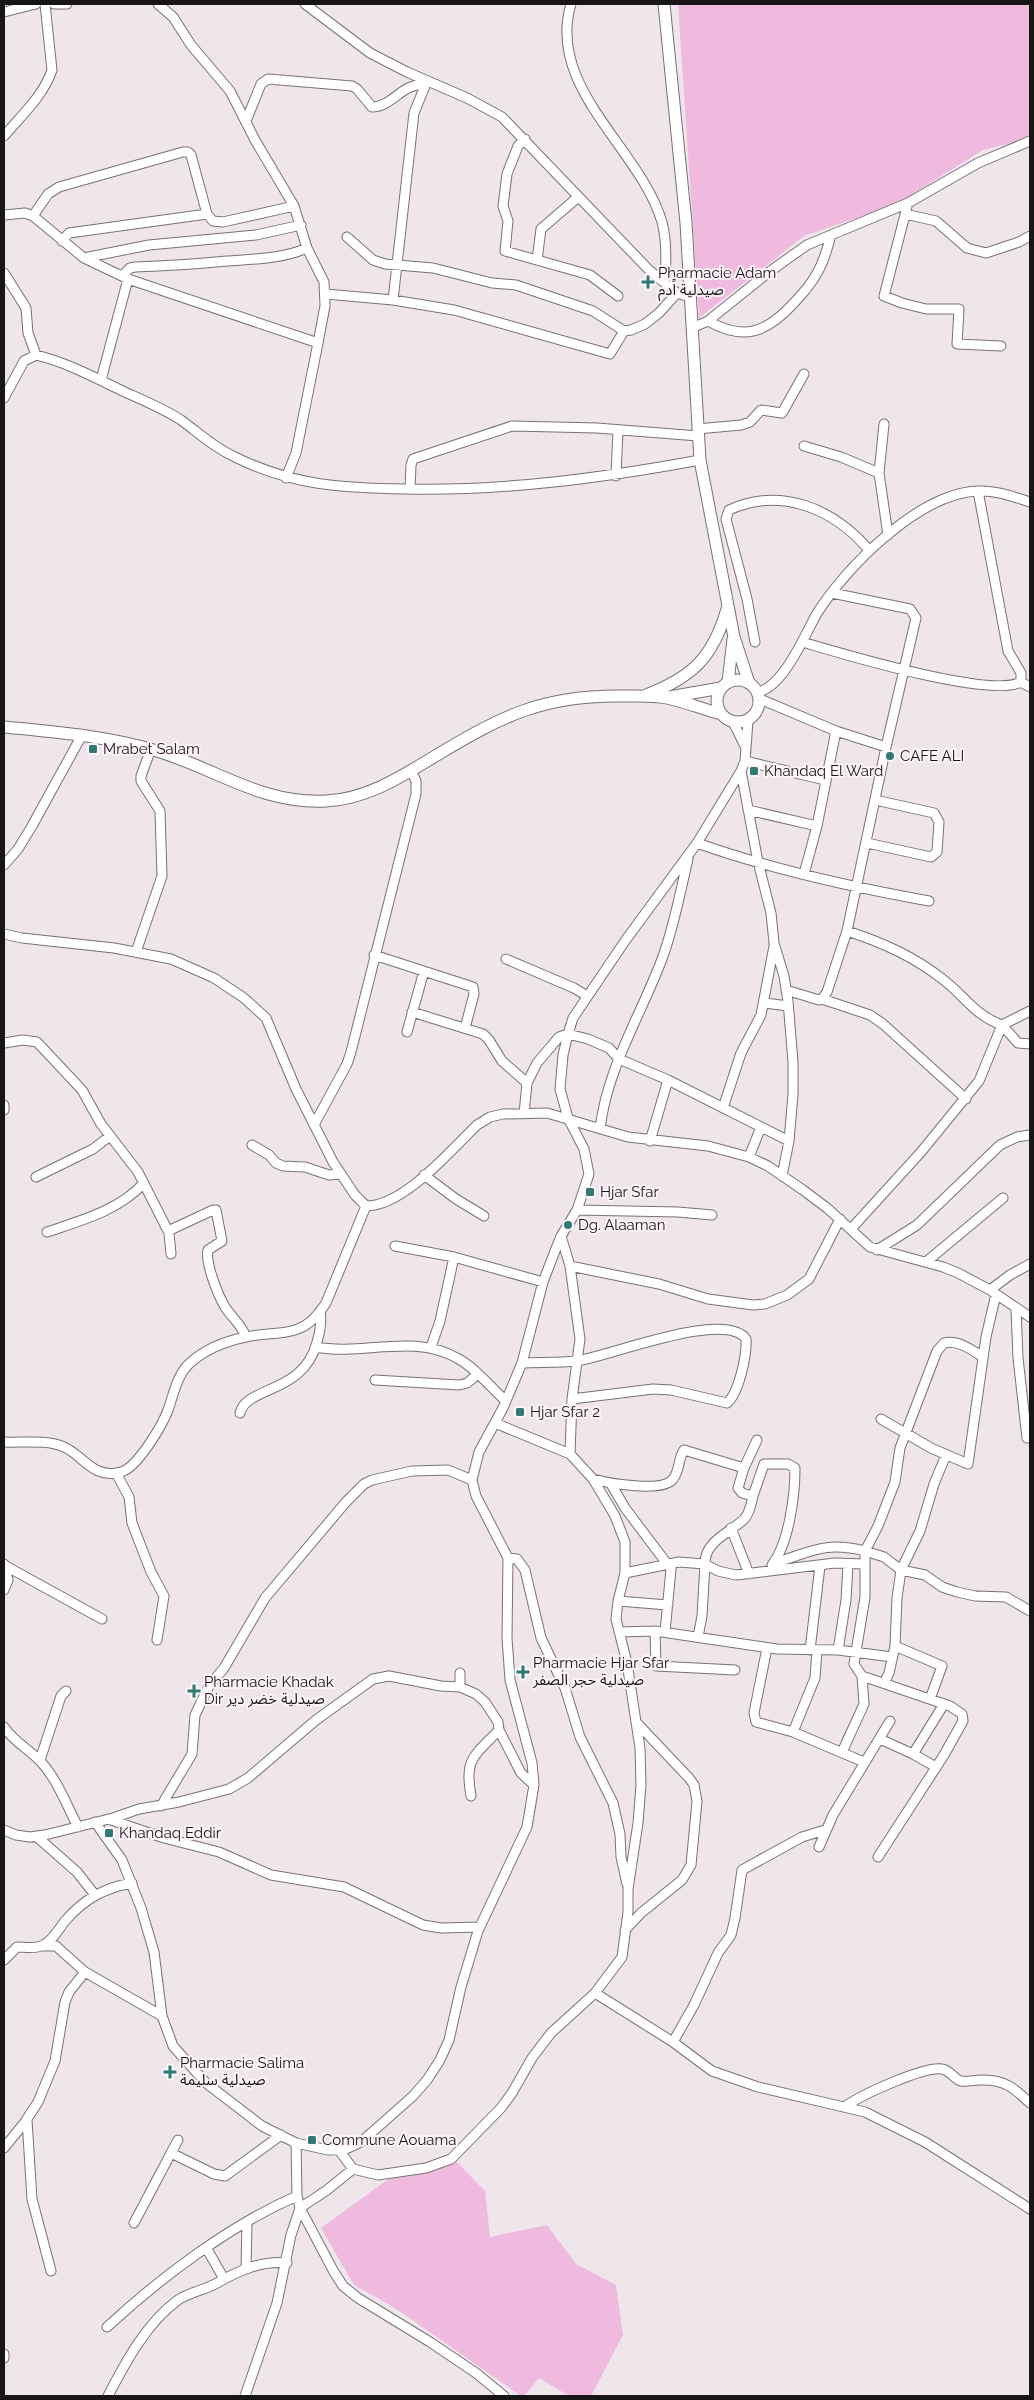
<svg xmlns="http://www.w3.org/2000/svg" width="1034" height="2400" font-family="Raleway,'Noto Sans Arabic',sans-serif">
<style>
.green{fill:#f0badf}
.lines{fill:none;stroke-linecap:round;stroke-linejoin:round}
.minor-casing{stroke:#797176;stroke-width:11}
.tertiary-casing{stroke:#797176;stroke-width:13}
.minor{stroke:#fff;stroke-width:9}
.tertiary{stroke:#fff;stroke-width:11}
.poi-dot{fill:#317973;stroke:#fdf3f9;stroke-width:2}
.labels{text-anchor:middle;dominant-baseline:central;stroke-width:4;stroke-linejoin:round;paint-order:stroke}
.poi-label{font-size:15px;fill:#181517;stroke:#fdf3f9;text-anchor:start}
</style>
<rect width="100%" height="100%" fill="#efe6ec"/>
<!-- green -->
<path class="green" d="M678,4H1030V135L1023,140L983,150L895,205L804,236L699,318Z
M456,2161L485,2191L490,2237L547,2225L576,2264L616,2285L623,2335L591,2396H569L539,2378L524,2396H521L395,2308L354,2285L321,2228L387,2180Z"/>
<g class="lines">
<!-- minor casing -->
<g class="minor-casing">
<path id="minor" d="M54,4H67
M158,4L173,17L191,45L230,91L255,140L294,206L307,248L324,282L325,306L318,343
M305,4L370,53L407,72L467,98L502,117L649,270L677,293L690,297
M571,4C546,88 640,148 662,222C667,241 666,263 665,283
M4,12L36,4
M246,121L261,84L268,79L352,86L357,89L372,107C393,107 402,82 425,85
M4,136C21,116 44,95 52,70L45,4
M525,139L518,146L507,174L503,206L508,221L505,251L590,275L618,296
M908,203L884,296L902,303L926,309H959L957,344L1001,346
M905,214L936,221L967,248L986,253L1019,242L1030,236
M4,215L25,213L33,216L84,258L128,279L318,343L296,453L286,478
M33,216L48,194L59,187L183,152H188L191,155L207,214L213,221L223,222L294,206
M347,237L373,260L385,264L433,268L492,283L516,285L593,311L624,331L631,330L645,324L659,313L677,293
M62,241L69,233L207,214
M84,258L149,245L256,235L301,225
M537,260L541,229L577,198
M4,273L26,308L28,333L36,355
M122,276L130,268L135,267C166,266 196,264 227,261C254,259 282,259 307,248
M326,294L393,300L454,310L610,354L624,331
M393,300L414,113L427,81
M708,321C744,341 766,333 793,304C815,281 823,267 831,235
M692,328L708,321L769,272L807,245L908,203L978,163L1030,141
M101,380L128,279
M4,398L24,361L36,355C69,363 97,379 127,393C145,401 164,409 181,420C200,434 215,448 237,458C295,486 343,488 406,489C506,491 602,478 700,460
M697,429L741,425L750,422L761,410L782,413L804,374
M804,446L841,457L879,473L888,535
M879,473L884,424
M616,476L618,430
M410,489L411,465L413,459L512,426L597,428L698,436
M755,642L747,599L726,519L729,510C781,486 834,509 869,550
M802,642C840,653 990,699 1021,682V673L1008,651L978,491
M1021,682L1030,687
M758,692C783,687 804,637 816,615C845,568 919,493 978,491C995,490 1014,497 1030,502
M760,699L836,731L886,747
M733,722L745,746
M745,761L825,780
M741,771L758,862L771,913L774,943L784,976L788,1001L793,1062V1094L789,1141L782,1176
M748,810L817,826
M697,843C773,870 851,887 929,901
M867,843L931,857L937,852L939,822L934,813L875,800
M4,865L18,849L32,826L82,735
M804,874L817,826L836,731
M847,931C884,943 915,957 945,981C966,998 976,1016 1002,1025L1030,1011
M4,934L22,938L114,948L171,959L214,978L244,998L266,1018L296,1089L333,1162L355,1195L366,1206C404,1206 451,1150 477,1125L490,1117L503,1114L547,1113L628,1137L708,1146L749,1157L768,1166L803,1190L827,1208L870,1247L943,1267L958,1273L990,1290L1030,1317
M136,952L162,876L160,811L141,781V776L151,749
M374,955L473,987L474,994L465,1028
M506,959L574,988L587,996
M786,990L819,1000L822,999L827,992L847,931L886,747L916,618L910,609L832,593
M822,999L870,1015L883,1024L966,1099
M765,1003L788,1006
M412,1012L483,1034L489,1040L502,1061L527,1083
M1002,1025L1018,1043L1030,1044
M407,1032L424,971
M4,1043L23,1040L37,1042L82,1090L101,1124L138,1172L169,1233L171,1254
M4,1105V1110
M723,1108L741,1053L761,1015L774,946
M524,1114L527,1083L537,1063L559,1037L568,1034L588,1039L609,1048L619,1059L668,1080L789,1141
M315,1123L347,1064L351,1052L416,794V781L411,771
M600,1129C607,1068 641,1015 662,959C674,927 680,893 688,859
M650,1141L668,1080
M252,1145L269,1155L276,1163L283,1166L305,1167L329,1175L341,1174
M749,1157L761,1127
M424,1175L456,1199L484,1216
M36,1177L93,1149L110,1136
M577,1210L678,1212L712,1215
M851,1229L921,1152L979,1081L1002,1025
M168,1231L213,1210H216L222,1241L208,1250C205,1263 218,1295 225,1307C232,1318 241,1324 246,1337
M47,1232C82,1220 118,1211 144,1183
M395,1246L454,1257L543,1282
M877,1250L917,1225L1000,1145L1017,1137L1030,1135
M926,1262L1003,1198
M570,1266L659,1284L708,1299L753,1305L765,1304L787,1295L809,1279L840,1219
M990,1290L1010,1275L1030,1264
M1016,1309L1018,1358L1027,1438
M316,1347C364,1356 412,1333 457,1358C475,1367 491,1388 506,1401
M431,1347L440,1321L454,1257
M522,1363C539,1362 558,1363 576,1361C608,1357 725,1309 746,1339C747,1355 739,1393 727,1403L671,1390L653,1389L572,1399
M375,1380L459,1385L467,1383L477,1375
M240,1413C246,1386 304,1394 317,1342C320,1332 322,1322 320,1311
M881,1419L931,1448L968,1464L986,1337L996,1294
M495,1423L570,1454L572,1399L580,1339L570,1266L561,1236
M4,1442C23,1443 46,1439 64,1447C83,1455 93,1480 121,1472C137,1468 162,1426 168,1410C174,1393 177,1374 191,1362C206,1349 226,1341 246,1337C261,1333 279,1335 295,1330C309,1326 318,1315 326,1303L366,1206
M744,1468L738,1488L742,1493L753,1496L764,1464H788L795,1468C795,1496 789,1543 772,1565
M116,1473L129,1497L132,1523L151,1572L164,1596L157,1640
M593,1479C608,1483 663,1493 673,1479C680,1471 678,1458 684,1450L744,1468L757,1440
M611,1484L625,1508L671,1569L665,1632
M731,1528L749,1574
M508,1558L517,1559L525,1570L541,1638L565,1688L580,1737L613,1803L620,1834L621,1857L627,1884
M774,1563C812,1552 823,1541 865,1551L878,1526L895,1482L900,1448L937,1351L944,1343C957,1339 972,1350 983,1357
M4,1564L8,1580L4,1590
M705,1564L718,1571L736,1575L835,1563L865,1564V1551L884,1557L901,1570L925,1575L942,1587L957,1592L975,1596L1006,1597L1030,1611
M4,1565L102,1619
M625,1573L679,1562L705,1564C704,1540 734,1531 745,1518C750,1512 751,1504 753,1496
M618,1601L668,1605
M655,1631L656,1666L735,1670
M619,1632L655,1631L777,1649L838,1650L892,1657
M698,1637L702,1616L705,1564
M895,1646L942,1666L930,1699
M767,1648L754,1713L756,1722L793,1732L864,1762
M810,1650L820,1566
M838,1650L846,1600L848,1564
M460,1673V1687
M862,1676L950,1706L962,1714L963,1721L944,1755L878,1857
M884,1683L889,1673L895,1646L897,1598L901,1570L920,1531L934,1484L946,1455
M4,1727C14,1742 29,1749 41,1762C57,1779 67,1806 78,1827
M793,1732L815,1678L817,1650
M880,1739L913,1754L936,1767
M842,1752L864,1704L862,1676L854,1664L865,1597V1564
M913,1754L944,1704
M40,1760L61,1696L66,1691
M471,1796C464,1759 474,1756 499,1730
M161,1806L192,1754L195,1715L209,1686L224,1668L265,1598L346,1502L364,1484L372,1480L412,1471L448,1470L472,1480
M108,1819L164,1838L219,1852L271,1875L344,1887L423,1925L441,1928L480,1927
M95,1822L122,1860L141,1908L154,1952L162,2016L173,2046L206,2083L262,2126L296,2143L328,2150L346,2149L361,2142L413,2096L427,2080L440,2060L449,2040L461,1987L478,1931L527,1827L534,1785L532,1763L510,1680L507,1638L508,1558L476,1496L472,1480L479,1452L503,1408L522,1363L543,1282L555,1251L561,1236L577,1210L589,1174L584,1149L568,1118L560,1089L563,1055L568,1034L573,1018L625,941L697,843L741,771L745,761L748,721
M4,1830L16,1835L30,1837L45,1835L113,1818L139,1809L179,1802L229,1789L248,1778L316,1720L373,1679L389,1676L441,1686L460,1687L476,1694L485,1702L498,1722L499,1730L521,1773L534,1785
M36,1836L77,1872L95,1895
M819,1847L833,1815L890,1721
M625,1930L641,1913L682,1880L691,1865L697,1801L694,1785L689,1778L636,1722
M42,1946H56L85,1972L162,2016
M4,1960L17,1947C25,1947 34,1949 41,1946C51,1943 59,1929 65,1921C84,1899 104,1888 132,1883
M595,1993L673,2042L712,2071L758,2087L865,2112L925,2142L1030,2209
M673,2042L694,2005L718,1953L731,1935L735,1918L742,1870L802,1837L825,1830
M846,2106C861,2095 924,2066 942,2069C950,2070 954,2079 961,2081C967,2082 975,2080 981,2080C1004,2079 1014,2088 1030,2103
M27,2120L32,2199L51,2271
M4,2148L25,2122L38,2102L55,2061L65,2002L69,1992L85,1972
M338,2149L353,2169L378,2175L426,2168L451,2159L501,2108L512,2093L532,2058L551,2033L595,1993L622,1957L628,1912V1889L638,1823L641,1785L640,1748L627,1663L616,1619L618,1601L625,1573V1542L615,1516L593,1479L570,1454
M171,2153L178,2140
M353,2169L327,2190L300,2208L334,2272L343,2286L358,2298L430,2342L476,2373L504,2396
M134,2223L171,2153L214,2174L225,2176L281,2135
M207,2249L224,2279
M246,2269L247,2223
M107,2327C160,2278 230,2225 297,2196
M4,2354V2358
M108,2396C125,2363 147,2322 178,2300C190,2292 205,2290 217,2283C238,2271 262,2260 287,2263
M245,2396L277,2303L291,2235L300,2208L297,2196L296,2143"/>
</g>
<!-- tertiary casing -->
<g class="tertiary-casing">
<path id="tertiary" d="M664,4L686,223L700,460L734,637L749,683
M717 701a21 21 0 1 1 42 0a21 21 0 1 1-42 0Z
M728,682L733,639
M646,695C693,677 713,657 727,609
M669,697L721,688
M4,727C55,732 107,736 157,751C217,769 260,804 326,801C368,799 402,776 437,755C502,716 543,695 621,696C636,696 652,695 667,698C685,702 703,709 721,714"/>
</g>
<!-- minor -->
<use href="#minor" class="minor"/>
<!-- tertiary -->
<use href="#tertiary" class="tertiary"/>
</g>
<!-- markers -->
<g class="poi-dot">
<path d="M645.5 274.5h5v5h5v5h-5v5h-5v-5h-5v-5h5z"/>
<rect x="88" y="744" width="10" height="10" rx="2.5"/>
<circle cx="890" cy="756" r="5"/>
<rect x="749" y="766" width="10" height="10" rx="2.5"/>
<rect x="585" y="1187" width="10" height="10" rx="2.5"/>
<circle cx="568" cy="1225" r="5"/>
<rect x="515" y="1407" width="10" height="10" rx="2.5"/>
<path d="M520.5 1664.5h5v5h5v5h-5v5h-5v-5h-5v-5h5z"/>
<path d="M191.5 1683.5h5v5h5v5h-5v5h-5v-5h-5v-5h5z"/>
<rect x="104" y="1828" width="10" height="10" rx="2.5"/>
<path d="M167.5 2064.5h5v5h5v5h-5v5h-5v-5h-5v-5h5z"/>
<rect x="307" y="2135" width="10" height="10" rx="2.5"/>
</g>
<g class="labels">
<!-- poi labels -->
<g class="poi-label">
<text x="658" y="273">Pharmacie Adam<tspan x="658" dy="17">صيدلية اًدم</tspan></text>
<text x="103" y="749">Mrabet Salam</text>
<text x="900" y="756">CAFE ALI</text>
<text x="764" y="771">Khandaq El Ward</text>
<text x="600" y="1192">Hjar Sfar</text>
<text x="578" y="1225">Dg. Alaaman</text>
<text x="530" y="1412">Hjar Sfar 2</text>
<text x="533" y="1663">Pharmacie Hjar Sfar<tspan x="533" dy="17">صيدلية حجر الصفر</tspan></text>
<text x="204" y="1682">Pharmacie Khadak<tspan x="204" dy="17">Dir صيدلية خضر دير</tspan></text>
<text x="119" y="1833">Khandaq Eddir</text>
<text x="180" y="2063">Pharmacie Salima<tspan x="180" dy="17">صيدلية سليمة</tspan></text>
<text x="322" y="2140">Commune Aouama</text>
</g>
</g>
<!-- border -->
<rect width="1034" height="2400" fill="none" stroke="#181517" stroke-width="10"/>
</svg>
